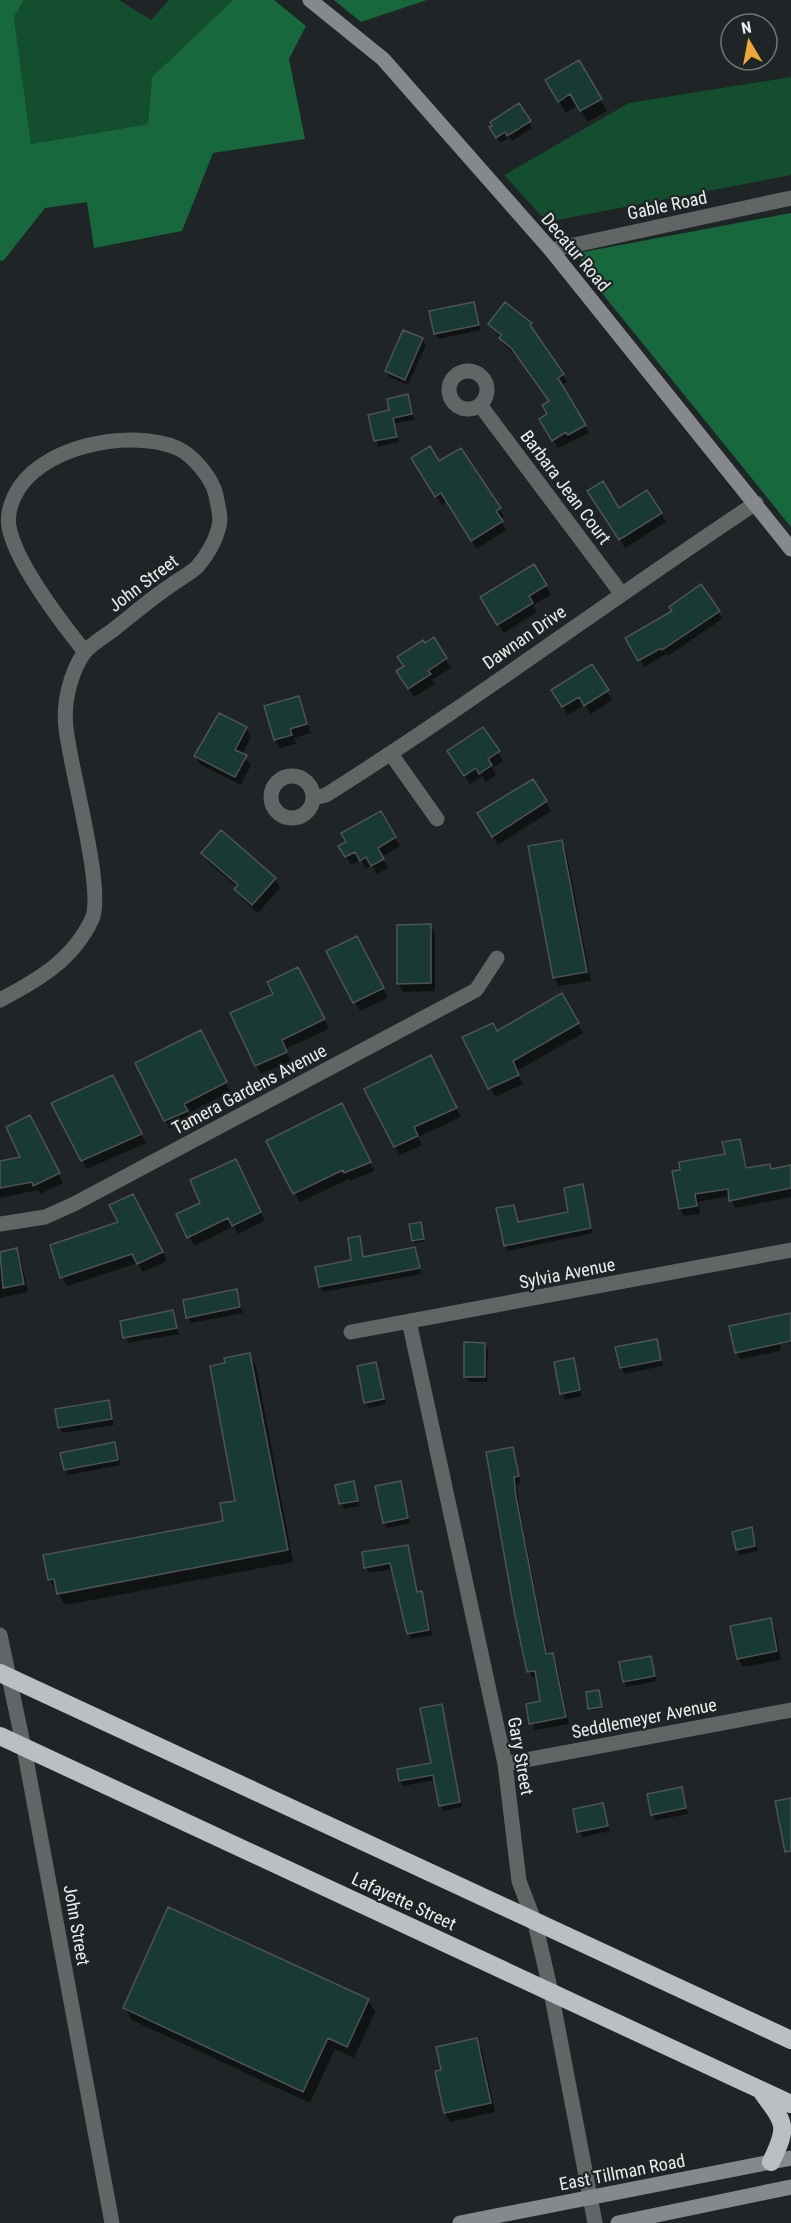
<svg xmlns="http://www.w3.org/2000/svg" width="791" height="2223" font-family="'Roboto Condensed',sans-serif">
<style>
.green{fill:#134f2f}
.forest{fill:#17683d}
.shadow{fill:#0007}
.building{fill:#183934;stroke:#4e5453;stroke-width:1.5}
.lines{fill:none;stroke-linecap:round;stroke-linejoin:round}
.street{stroke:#626566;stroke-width:15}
.secondary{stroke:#85898c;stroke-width:15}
.highway{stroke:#b9bfc3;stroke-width:18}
.labels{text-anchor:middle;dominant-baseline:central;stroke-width:4.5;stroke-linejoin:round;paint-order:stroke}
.street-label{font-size:18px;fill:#eaeeee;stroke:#1f2526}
</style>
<rect width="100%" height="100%" fill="#1f2526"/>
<!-- green -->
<path class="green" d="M24,0H119L151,20L169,0H233L152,77L148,124L31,144L14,17Z
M791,77V175L547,222L504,175L629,103Z"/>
<!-- forest -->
<path class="forest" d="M0,0H24L14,17L31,144L148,124L152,77L233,0H274L306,26L289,59L305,139L213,153L182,231L94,248L87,202L45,208L4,260L0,261Z
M334,0H427L361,22Z
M791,213V527L580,266L583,252Z"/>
<!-- shadow -->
<path class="shadow" d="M578,62L607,111L588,122L578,105L566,113L547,81Z
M519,105L532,128L512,141L510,137L500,143L492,128Z
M474,304L481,330L438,339L435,333Z
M490,324H530L567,382L562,386L589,433L558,448L541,419L549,415L550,402L518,357L505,346Z
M404,331L422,340L426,345L408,385L390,377L386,371Z
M407,396L414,420L395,423L399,442L378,447L370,416L391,412Z
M413,458L439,463L499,509L504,517L500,520L506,530L477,549L447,501L442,505Z
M647,492L666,522L625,548L594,499L618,510Z
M534,566L551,595L533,605L537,612L504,633L482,598Z
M718,611L722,619L668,656L666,654L644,667L627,639Z
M433,640L451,668L432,680L435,684L414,697L404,680L425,645Z
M591,666L612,700L591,714L585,705L568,715L553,690Z
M298,698L311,733L294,738L296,744L280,748L275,739Z
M246,728L251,737L242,755L251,765L241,785L201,765L195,756Z
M498,752L503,761L492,768L496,775L486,782L482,776L470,784L454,761Z
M532,781L551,811L498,845L479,813Z
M381,813L400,846L381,857L388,868L377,874L372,865L366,869L361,860L351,865L340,847Z
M561,842L566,850L591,981L559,986L554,978Z
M203,853L275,879L280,888L258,913L241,898L238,888L208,862Z
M430,926L435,934V991L403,992L398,983Z
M362,946L388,998L360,1011L328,951Z
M561,995L583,1033L517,1071L523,1084L495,1097L464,1038L497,1032Z
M320,1010L329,1029L285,1049L291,1061L261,1074L232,1014Z
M205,1040L230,1092L188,1113L191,1120L170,1129L137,1063Z
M117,1086L146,1143L87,1169L82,1160Z
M447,1089L461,1117L418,1137L422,1145L400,1155L395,1147Z
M346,1113L374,1171L350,1181L349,1179L300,1202L295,1193Z
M35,1126L63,1183L40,1194L38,1190L0,1198V1163L22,1159Z
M740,1141L748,1169L769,1166L772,1171L791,1167V1197L735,1208L730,1196L698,1202L700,1214L684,1216L680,1209Z
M240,1170L265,1221L238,1234L234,1226L194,1246L178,1215L202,1204Z
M582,1186L593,1233L508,1251L505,1245L513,1207L519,1224L570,1213Z
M138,1204L167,1261L143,1272L138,1263L67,1286L62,1277Z
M420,1223L424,1241L415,1243L413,1241Z
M359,1237L364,1258L415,1249L422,1274L323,1292L320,1286L352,1261Z
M16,1250L21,1259L28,1292L0,1298V1254Z
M236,1291L243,1313L191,1323L188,1317Z
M172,1312L179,1334L128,1343L122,1322Z
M791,1316V1343L780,1344L781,1351L740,1359L736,1352Z
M656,1340L663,1366L624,1374L617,1348Z
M484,1344L488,1350L487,1382H469L465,1376Z
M249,1354L256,1366L293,1562L65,1605L49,1579L225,1522L237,1502L227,1364Z
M573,1360L582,1396L565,1400L555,1363Z
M375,1364L386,1404L369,1408L366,1402Z
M108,1402L114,1425L63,1433L59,1428Z
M114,1444L121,1465L68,1475L62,1454Z
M512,1448L521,1483L517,1484L519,1505L548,1656L552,1655L556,1661L569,1724L535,1730L527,1705L542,1703L537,1677L533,1678L529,1672L498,1517Z
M353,1482L360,1506L344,1509L337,1486Z
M400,1483L410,1523L387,1528L384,1522Z
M751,1529L758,1551L740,1555L737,1550Z
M407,1547L418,1593H421L424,1598L432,1635L411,1639L393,1569L369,1573L366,1567Z
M770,1620L775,1629L781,1660L743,1667L738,1658Z
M650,1658L657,1681L627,1687L624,1682Z
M598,1692L602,1709L591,1710L589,1708Z
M441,1706L462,1807L443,1811L436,1780L403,1786L400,1781L433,1764Z
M682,1789L688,1814L656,1820L653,1814Z
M603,1805L610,1831L582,1837L579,1831Z
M368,2000L375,2012L354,2058L335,2049L310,2103L132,2020L125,2008Z
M476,2040L482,2049L495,2112L450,2122L445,2113L437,2073L442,2071Z"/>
<!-- building -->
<path class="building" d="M579,60L602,99L580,111L570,94L558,102L545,80Z
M519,103L531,121L507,136L505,132L496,138L489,127L492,126L490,122Z
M474,302L479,325L434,334L429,311Z
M505,302L532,323L530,325L564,374L558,378L586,425L568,435L566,432L552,441L539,419L547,414L542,405L549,401L512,349L499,338L501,335L488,324Z
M403,330L423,338L405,380L385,371Z
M408,394L412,414L393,418L397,437L374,441L368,415L389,410L387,399Z
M430,446L439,461L461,448L501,508L496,511L503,521L471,541L441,493L435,497L411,458Z
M603,481L619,508L647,490L662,513L619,540L587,491Z
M534,564L547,585L529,596L533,603L497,625L480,597Z
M701,584L720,611L662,650L661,648L638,661L625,638L672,611L669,607Z
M434,637L447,658L428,671L431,674L408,689L396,671L404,666L397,657L423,640L425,643Z
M592,664L609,690L584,706L579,697L562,707L551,690Z
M299,696L307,724L290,729L292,735L274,740L264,706Z
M219,713L247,727L235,750L247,755L235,777L194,756Z
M483,727L500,751L488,759L492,765L479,774L476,768L464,776L447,751Z
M533,779L547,801L492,837L477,813Z
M381,811L396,837L378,848L384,859L371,866L366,857L360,861L355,852L345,857L338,846L346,842L341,833Z
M221,830L276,878L252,905L234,889L238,885L201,853Z
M562,840L587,972L553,978L528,846Z
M431,924V983L397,984V925Z
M357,936L384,988L353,1003L326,951Z
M298,967L325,1019L282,1040L287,1052L255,1066L230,1013L273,994L267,982Z
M562,993L579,1023L513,1061L519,1075L488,1089L462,1037L493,1023L497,1031Z
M201,1030L227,1082L184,1104L188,1111L164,1121L135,1063Z
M431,1055L457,1108L414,1127L418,1136L394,1147L364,1089Z
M113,1075L142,1134L81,1161L51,1103Z
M342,1103L371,1162L344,1173L343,1170L293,1194L266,1141Z
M30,1115L60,1173L33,1186L32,1182L0,1188V1161L20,1157L6,1127Z
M740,1139L746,1168L770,1164L771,1169L791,1165V1188L729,1201L728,1189L695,1194L697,1206L679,1209L672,1171L680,1170L679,1162L725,1154L722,1142Z
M236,1159L261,1212L232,1226L228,1218L187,1238L176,1214L200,1203L190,1180Z
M583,1184L591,1228L504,1246L496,1208L514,1205L518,1222L568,1212L564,1188Z
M133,1194L163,1252L137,1264L132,1254L60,1278L50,1245L118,1222L109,1205Z
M421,1222L424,1239L412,1241L409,1224Z
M360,1236L363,1257L415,1247L420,1268L319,1287L315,1267L351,1260L348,1238Z
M17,1248L24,1284L3,1288L0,1252Z
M237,1289L240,1307L186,1318L183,1300Z
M173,1310L177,1328L123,1338L120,1321Z
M791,1313V1341L735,1353L729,1326Z
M657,1339L661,1360L620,1368L615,1347Z
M464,1342L485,1343V1377H464Z
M250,1353L288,1550L57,1594L54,1579L48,1580L43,1555L223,1521L220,1503L235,1501L210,1366L225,1363L224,1358Z
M574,1358L580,1390L560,1394L554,1362Z
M376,1362L384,1399L364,1403L357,1366Z
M109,1400L112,1419L58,1428L55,1409Z
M115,1442L118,1460L64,1470L60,1453Z
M513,1447L519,1476L514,1477L516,1497L546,1654L553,1653L566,1717L529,1724L526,1704L540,1701L535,1671L527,1672L515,1616L486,1452Z
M354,1481L358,1501L339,1504L335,1485Z
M401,1481L408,1518L383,1523L375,1486Z
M752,1527L755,1546L736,1550L732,1532Z
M408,1545L417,1592L422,1591L429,1630L407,1634L390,1563L364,1568L362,1552Z
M771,1618L777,1651L737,1659L730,1626Z
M651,1656L655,1676L623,1682L619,1662Z
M599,1690L602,1707L588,1709L586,1692Z
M442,1704L460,1802L439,1806L433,1775L399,1781L397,1769L431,1763L420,1708Z
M682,1787L686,1808L651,1815L647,1794Z
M791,1798V1851L785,1852L775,1801Z
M603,1803L608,1826L577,1832L573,1809Z
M168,1907L369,1999L347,2047L328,2038L303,2092L123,2008Z
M477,2038L491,2103L444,2113L435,2071L441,2070L436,2047Z"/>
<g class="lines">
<!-- street -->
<path class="street" d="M551,250L791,198
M449 390a19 19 0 1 1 38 0a19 19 0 1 1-38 0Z
M480,405L621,593
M391,754L437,819
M271 797a21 21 0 1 1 42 0a21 21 0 1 1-42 0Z
M314,798L326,795C472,703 611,599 756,503
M0,1000C38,980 73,960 92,919C105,890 70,768 66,728C63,704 70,673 84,653C91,644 104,637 113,630C131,616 148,601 167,588C176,581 188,575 197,567C207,556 216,540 219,526C222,517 217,504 216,495C212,478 193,455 177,448C129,428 37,446 14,497C10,506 7,517 9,527C16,564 61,622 85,652
M0,1224L45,1217L74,1204L476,990L497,958
M409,1321L505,1764L519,1881L535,1923L551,1992L595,2223
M351,1332L791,1250
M0,1635L24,1748L112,2223
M505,1764L791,1710"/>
<!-- secondary -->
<path class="secondary" d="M310,0L383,59L551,250L791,549
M460,2223L791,2158
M618,2223L791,2187"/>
<!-- highway -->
<path class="highway" d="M0,1673L791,2040
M0,1736L791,2104
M762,2092C785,2124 789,2125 771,2162"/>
</g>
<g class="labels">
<!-- street labels -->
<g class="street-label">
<text transform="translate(667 205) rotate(-12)">Gable Road</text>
<text transform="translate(576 252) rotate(50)">Decatur Road</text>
<text transform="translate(566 487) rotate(53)">Barbara Jean Court</text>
<text transform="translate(143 583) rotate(-37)">John Street</text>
<text transform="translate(524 637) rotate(-35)">Dawnan Drive</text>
<text transform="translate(249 1089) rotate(-28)">Tamera Gardens Avenue</text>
<text transform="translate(567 1273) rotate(-11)">Sylvia Avenue</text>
<text transform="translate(644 1718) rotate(-11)">Seddlemeyer Avenue</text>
<text transform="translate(521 1756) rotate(80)">Gary Street</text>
<text transform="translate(404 1901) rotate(25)">Lafayette Street</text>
<text transform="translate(77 1925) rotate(80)">John Street</text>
<text transform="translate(622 2172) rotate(-11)">East Tillman Road</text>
</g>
</g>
<!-- north arrow -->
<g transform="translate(749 42) rotate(350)"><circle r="28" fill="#1f2526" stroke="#707576" stroke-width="1.5"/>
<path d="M0-4.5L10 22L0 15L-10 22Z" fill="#eca93a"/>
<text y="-9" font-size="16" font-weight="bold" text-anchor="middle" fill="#eaeeee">N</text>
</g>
</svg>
